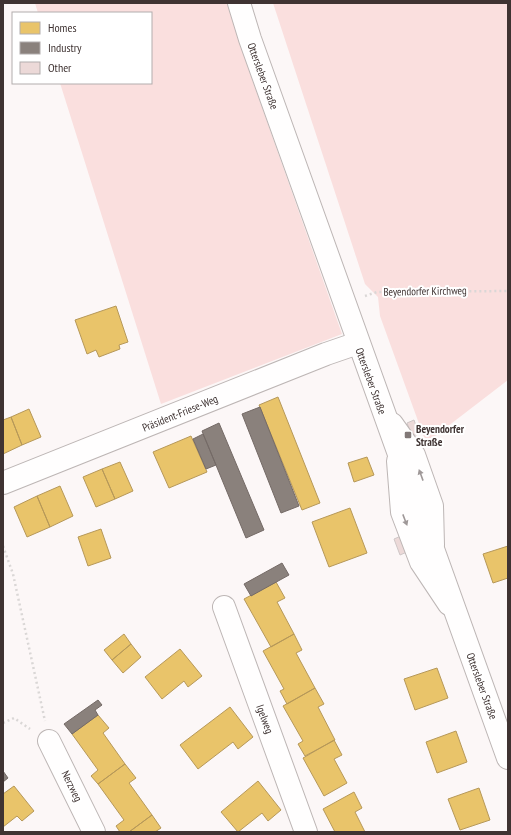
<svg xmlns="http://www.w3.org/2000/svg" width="511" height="835" font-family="'PT Sans Narrow',sans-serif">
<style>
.green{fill:#fadfde}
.homes{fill:#e9c46a;stroke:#b69859}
.industry{fill:#8a817c;stroke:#746a66}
.building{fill:#ecd9d8;stroke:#cfc7c7}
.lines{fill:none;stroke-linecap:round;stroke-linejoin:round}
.minor-casing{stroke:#bdb6b5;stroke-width:24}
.secondary-casing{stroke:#bdb6b5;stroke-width:24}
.path{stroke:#dad7d6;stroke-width:2.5;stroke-dasharray:2 3;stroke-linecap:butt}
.minor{stroke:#fffefe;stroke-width:22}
.secondary{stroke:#fffefe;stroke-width:22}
.oneway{fill:#9f9898}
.poi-dot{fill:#817877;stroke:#fff;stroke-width:1.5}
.labels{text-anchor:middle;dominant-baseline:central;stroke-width:4;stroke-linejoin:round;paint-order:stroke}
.street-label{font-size:11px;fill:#3f3332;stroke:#fff}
.poi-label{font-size:11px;font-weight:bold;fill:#3f3332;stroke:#fff;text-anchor:start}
</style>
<rect width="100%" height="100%" fill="#fcf7f7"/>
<!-- green -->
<path class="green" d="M35,3H228L247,65L342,334L161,404L60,83H151V13H38Z
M273,3H508V380L426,443L380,316L378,297L365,284Z"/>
<!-- homes -->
<path class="homes" d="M116,306L128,342L119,345L120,349L99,357L96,350L87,354L75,320Z
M278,397L320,503L302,510L259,405Z
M29,409L41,437L22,445L11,417Z
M11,417L22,445L3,454V420Z
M191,436L207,472L169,488L153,452Z
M367,457L374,475L354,482L348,463Z
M120,462L133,491L115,499L102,469Z
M102,469L115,499L96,507L83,477Z
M60,486L73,516L50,527L37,496Z
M37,496L50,527L27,537L14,507Z
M350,508L367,553L329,567L312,522Z
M101,529L111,558L88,566L78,537Z
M508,546V578L493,583L483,554Z
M276,582L285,598L277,602L294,634L271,647L244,599Z
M124,634L131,644L112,660L104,650Z
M294,634L302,650L296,653L315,688L287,704L280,691L284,689L263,651Z
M131,644L141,657L123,673L112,660Z
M180,649L202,676L188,687L184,681L162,699L145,677Z
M437,668L448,698L415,710L404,679Z
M315,688L324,704L318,707L335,740L305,756L298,744L303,741L283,706Z
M230,707L253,737L238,749L233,742L198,769L180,745Z
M98,715L109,728L103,733L125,764L98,784L91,776L98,770L72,734Z
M456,731L467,762L437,773L426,742Z
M334,740L342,755L334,759L347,783L324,796L303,758Z
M125,764L136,778L129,783L152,815L129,832H120L116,826L124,820L98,784Z
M258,781L281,810L268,821L262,813L238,832L221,812Z
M14,786L34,811L22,821L17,816L3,827V794Z
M479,788L490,820L460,830L448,799Z
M354,792L362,808L355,812L365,832H335L323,809Z
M152,815L161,828L155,832H129Z"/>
<!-- industry -->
<path class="industry" d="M260,407L299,506L281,513L242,414Z
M219,423L264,530L246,538L202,431Z
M203,434L216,465L206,469L193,439Z
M282,563L289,575L251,596L244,584Z
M98,700L102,705L95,710L98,715L72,734L64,724Z
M3,771L8,778L3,782Z"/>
<!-- building -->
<path class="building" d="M414,420L419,434L412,436L407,423Z
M401,536L407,552L400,555L394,539Z"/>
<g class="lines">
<!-- minor casing -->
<g class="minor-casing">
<path id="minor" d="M392,424L414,455L432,506L433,545
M398,461L402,512L421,562L449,604
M3,483L326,354L358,343
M224,607L306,832
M49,741L94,832"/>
</g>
<!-- secondary casing -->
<g class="secondary-casing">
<path id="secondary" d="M239,3L250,39L508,758"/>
</g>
<!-- path -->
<path class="path" d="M365,296L377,292L508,291
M3,546L13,574L45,721
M3,723L14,718L30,729"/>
<!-- minor -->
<use href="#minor" class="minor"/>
<!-- secondary -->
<use href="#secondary" class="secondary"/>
</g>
<!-- one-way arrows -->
<defs><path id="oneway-solid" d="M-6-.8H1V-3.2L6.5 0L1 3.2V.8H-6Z"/></defs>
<g class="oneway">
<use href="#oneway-solid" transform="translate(421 475) rotate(-110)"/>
<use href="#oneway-solid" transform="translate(405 520) rotate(69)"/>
</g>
<!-- markers -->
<rect class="poi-dot" x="404" y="431" width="8" height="8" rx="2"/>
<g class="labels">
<!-- street labels -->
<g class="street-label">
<text transform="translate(263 76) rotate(70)">Ottersleber Straße</text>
<text transform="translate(425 291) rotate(-1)">Beyendorfer Kirchweg</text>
<text transform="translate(371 381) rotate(70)">Ottersleber Straße</text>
<text transform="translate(180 413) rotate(-22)">Präsident-Friese-Weg</text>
<text transform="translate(482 686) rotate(70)">Ottersleber Straße</text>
<text transform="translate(265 719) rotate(70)">Igelweg</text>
<text transform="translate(72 786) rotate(64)">Nerzweg</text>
</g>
<!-- poi labels -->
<g class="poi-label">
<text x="416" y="429">Beyendorfer<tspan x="416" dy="13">Straße</tspan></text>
</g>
</g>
<!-- border -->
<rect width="511" height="835" fill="none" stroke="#3f3332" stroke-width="8"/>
<!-- legend -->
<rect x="12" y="12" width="140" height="72" fill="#ffffff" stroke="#b2adad"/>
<rect x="20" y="22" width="20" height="12" fill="#e9c46a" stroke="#b2adad"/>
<text x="48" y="32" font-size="12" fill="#3f3332">Homes</text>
<rect x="20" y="42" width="20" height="12" fill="#8a817c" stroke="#b2adad"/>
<text x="48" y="52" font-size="12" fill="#3f3332">Industry</text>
<rect x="20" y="62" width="20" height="12" fill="#ecd9d8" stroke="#b2adad"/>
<text x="48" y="72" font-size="12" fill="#3f3332">Other</text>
</svg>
